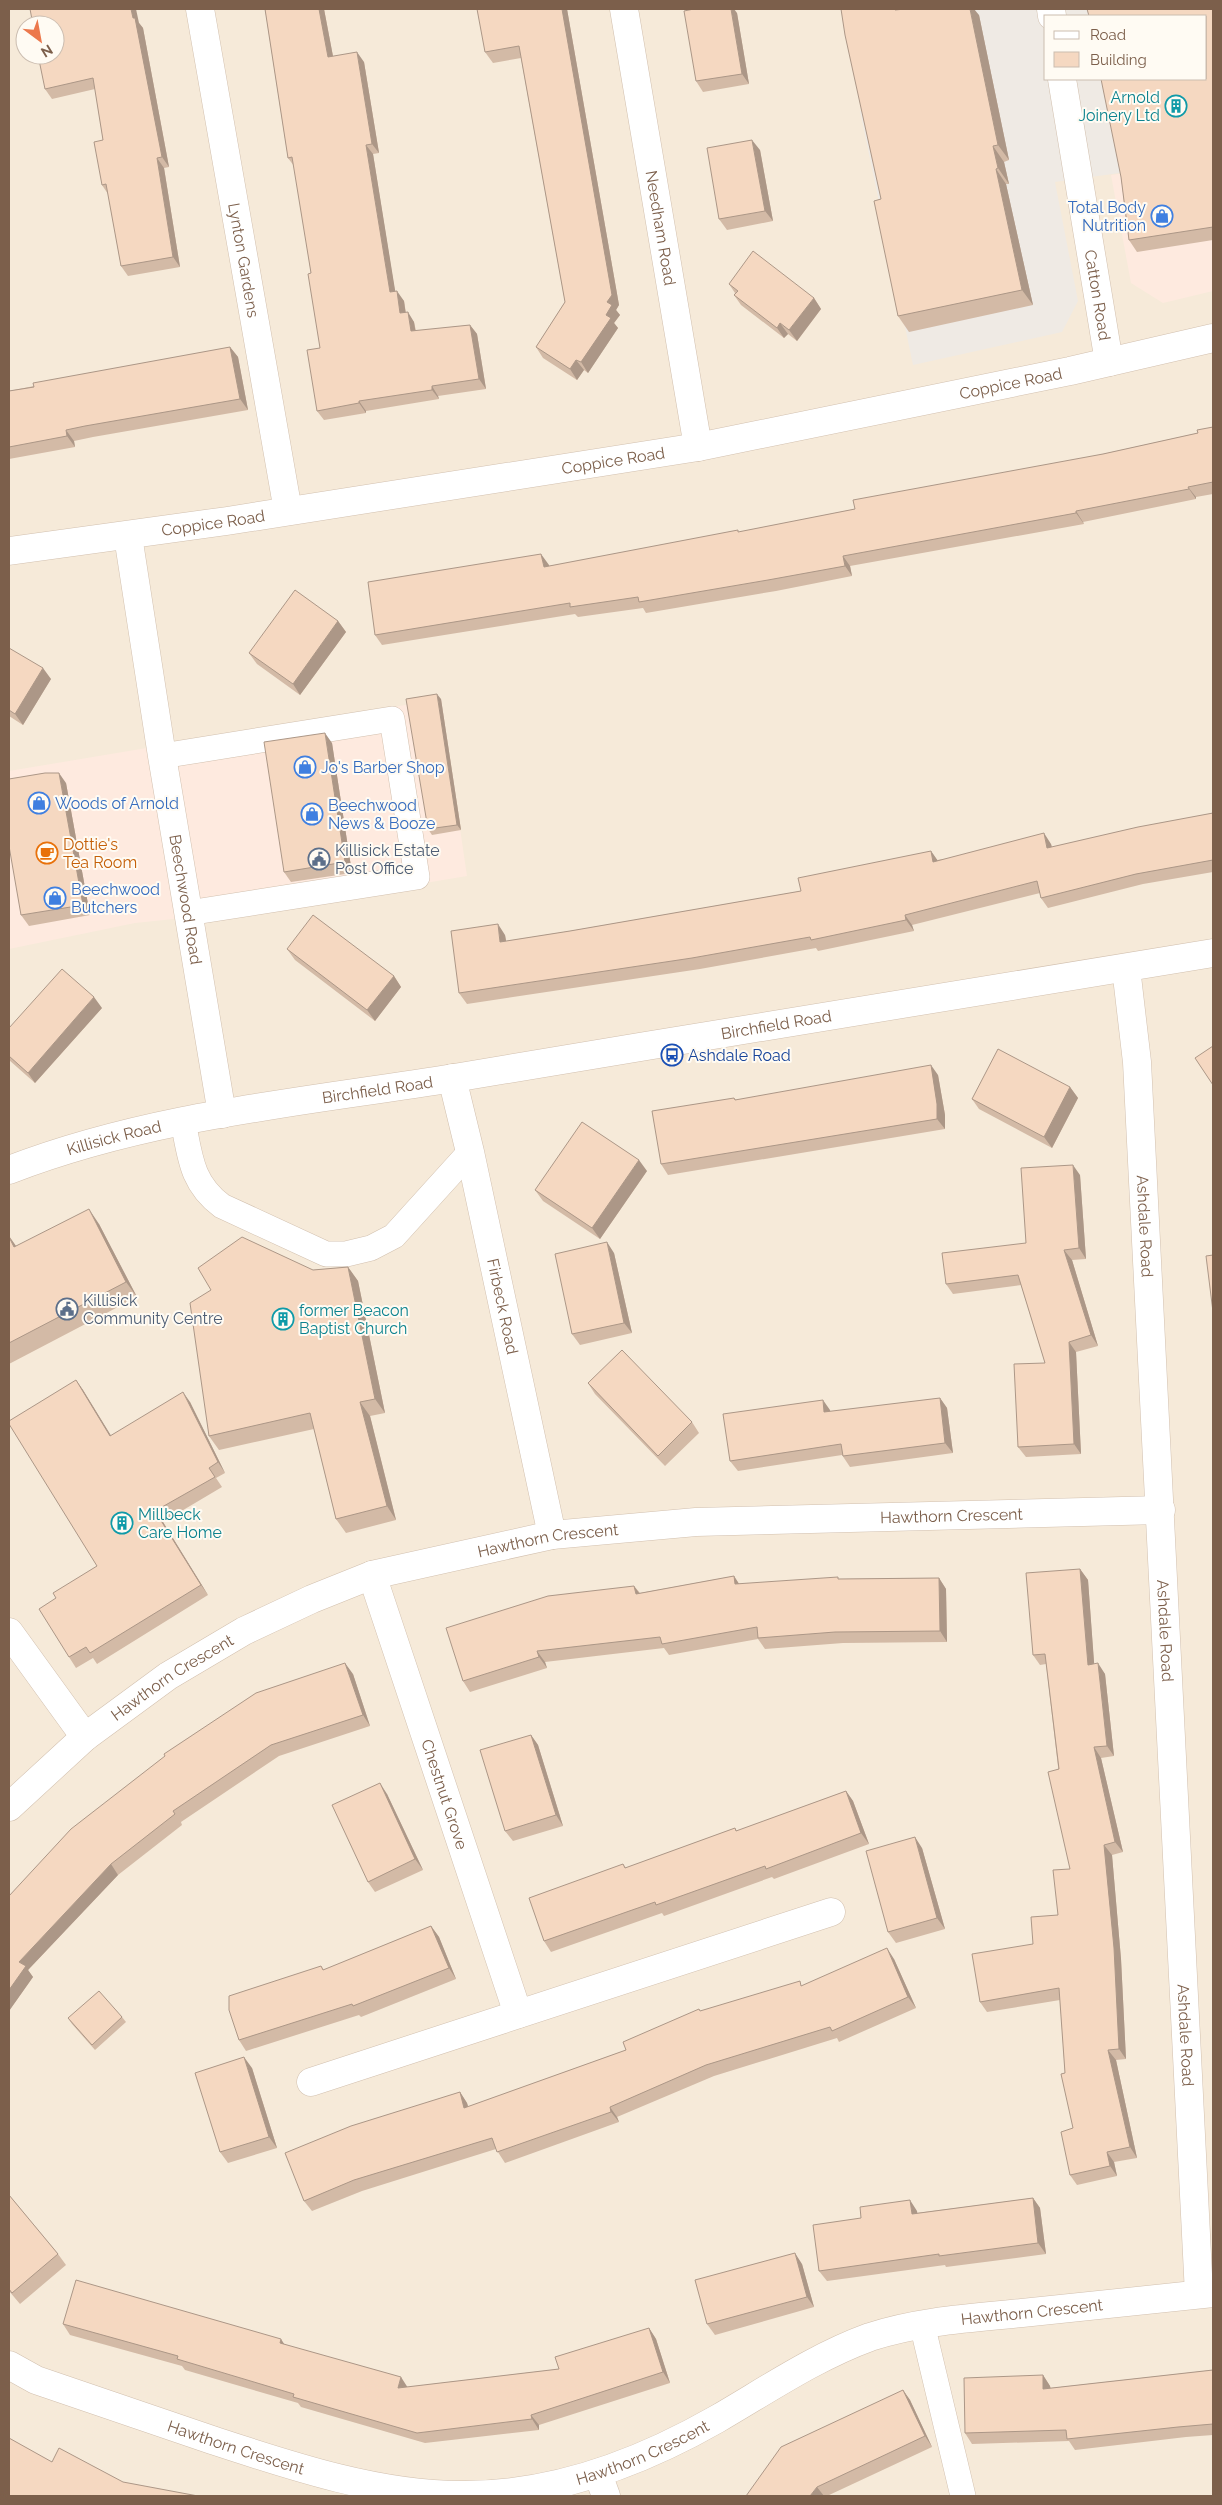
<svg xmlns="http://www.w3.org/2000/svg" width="1222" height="2505" font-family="Raleway,sans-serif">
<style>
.residential{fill:#f6ead9;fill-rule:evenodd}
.commercial{fill:#feeadf}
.industrial{fill:#efeae4;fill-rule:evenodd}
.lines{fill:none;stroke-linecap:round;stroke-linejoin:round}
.service-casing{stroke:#d2c0af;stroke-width:26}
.minor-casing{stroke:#d2c0af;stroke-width:29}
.tertiary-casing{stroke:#d2c0af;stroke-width:29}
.service{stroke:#fff;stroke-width:25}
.minor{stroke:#fff;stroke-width:28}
.tertiary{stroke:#fff;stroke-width:28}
.wall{fill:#d3baa6}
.shaded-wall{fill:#ac9787}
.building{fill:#f5d8c1;stroke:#ac9787}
.labels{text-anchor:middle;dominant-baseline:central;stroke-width:4;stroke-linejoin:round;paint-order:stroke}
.culture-label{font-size:16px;fill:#0d838f;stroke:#fffbf3;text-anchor:start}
.shop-label{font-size:16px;fill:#366cbe;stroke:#fffbf3;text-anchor:start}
.street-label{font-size:16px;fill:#7c5f4b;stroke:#fffbf3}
.food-label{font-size:16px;fill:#c56008;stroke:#fffbf3;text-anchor:start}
.service-label{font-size:16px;fill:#4e5e75;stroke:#fffbf3;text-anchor:start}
.transit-label{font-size:16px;fill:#164399;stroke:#fffbf3;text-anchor:start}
</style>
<rect width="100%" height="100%" fill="#fef7eb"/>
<!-- residential -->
<path class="residential" d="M9,9H1213V2496H9ZM1046,16H1206V79H1046ZM25,25H55V55H25Z"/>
<!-- commercial -->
<path class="commercial" d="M1213,160V291L1163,303L1131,283L1111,175Z
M441,699L467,876L270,909L135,923L9,949V771Z"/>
<!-- industrial -->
<path class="industrial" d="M849,9H1213V160L1055,182L1078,301L1062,332L913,365L860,111L869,109ZM1046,16H1206V79H1046Z"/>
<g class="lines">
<!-- service casing -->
<g class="service-casing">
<path id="service" d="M162,756L392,719L417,877L188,913
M183,1121C190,1156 191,1183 222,1206L326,1254H346L371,1248L394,1236L470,1152
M922,2324L963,2496"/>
</g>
<!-- minor casing -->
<g class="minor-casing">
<g id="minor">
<path id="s1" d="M200,9L288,511"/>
<path id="s2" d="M624,9L698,447"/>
<path d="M1051,9L1052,16"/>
<path id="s3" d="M1062,79L1109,362"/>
<path id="s4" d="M128,536L162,756L222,1114"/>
<path id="s5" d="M1126,968L1137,1062L1199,2294"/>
<path id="s6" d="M452,1078L470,1152L552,1535"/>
<path id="s7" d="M9,1170C151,1115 304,1102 454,1078C707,1036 960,993 1213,953"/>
<path id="s8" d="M372,1575L518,2014"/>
<path d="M9,1632L85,1737"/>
<path id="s9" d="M9,1807L85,1737L168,1676L244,1631L312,1599L372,1575L552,1535L696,1522L1161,1510"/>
<path d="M311,2082L831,1912"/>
<path id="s10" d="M9,2365L36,2380C95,2400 153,2420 212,2440C291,2466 381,2496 465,2495C555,2495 640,2463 717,2419C767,2390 815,2357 870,2337C919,2321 971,2318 1022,2313C1086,2306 1150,2299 1213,2293"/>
<path d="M598,2474L606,2496"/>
</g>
</g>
<!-- tertiary casing -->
<g class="tertiary-casing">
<g id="tertiary">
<path id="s11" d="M9,551L227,521L698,447L1070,371L1213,338"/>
</g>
</g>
<!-- service -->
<use href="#service" class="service"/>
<!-- minor -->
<use href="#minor" class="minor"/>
<!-- tertiary -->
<use href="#tertiary" class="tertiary"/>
</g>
<!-- wall -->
<path class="wall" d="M265,9H324L333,56L364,62L379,153L373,154L395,292L404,301L406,313L414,322L416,331L470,325L477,334L486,389L438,396L439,399L366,411V413L324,420L317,411L320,348L311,273L294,166L288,158Z
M567,9L619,305L616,310L620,315L614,323L618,328L588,373L584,370L577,380L543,358L536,347L565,302L521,58L493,63L485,52Z
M1213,9V240L1137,252L1129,240L1121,177Z
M737,13L749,84L703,92L696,81Z
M979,15L1009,160L1004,162L1009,184H1006L1033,305L909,332L898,316L881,199Z
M139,23L143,28L169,167L164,168L180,267L128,276L121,266L108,194L102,185L103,140L95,89L52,99L45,89Z
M760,150L773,221L727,230L719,219Z
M729,284L814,298L821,309L797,341L788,334L784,338L741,305L734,295L735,293Z
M230,347L238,357L248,410L93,437L74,441L75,447L9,459V391Z
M1213,427V494L1196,497V499L1083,522L1084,524L850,566L852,576L776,591L646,613L643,608L578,617L575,614L382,645L375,635L549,565V566L739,532L855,509L1198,433Z
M338,621L346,632L300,695L257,664L249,653Z
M9,648L51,679L23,725L9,716Z
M441,699L461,830L432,835L428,829Z
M332,743L352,873L291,882L284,872Z
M66,783L90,915L29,926L21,915Z
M1213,813V872L1143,884L1048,908L1041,898L1040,893L912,925L914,931L818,951L816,948L700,969L467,1004L459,993L505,935L506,941L570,931L801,891L931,851L937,860L1051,844L1052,847Z
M287,949L394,976L401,987L375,1021L295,960Z
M102,1008L35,1083L9,1060V1028Z
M938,1075L945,1115V1129L668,1175L661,1164L734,1098L736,1100Z
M1070,1087L1078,1098L1052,1148L979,1109L972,1099Z
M647,1171L600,1239L543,1201L535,1190Z
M1080,1175L1086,1259L1072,1260L1098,1346L1076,1352L1081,1454L1026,1457L1018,1447L1045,1363L1021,1285L953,1294L946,1284L1026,1243Z
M99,1224L137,1297L9,1364V1236L16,1246Z
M614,1253L632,1333L580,1345L572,1334Z
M348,1267L358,1281L385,1413L370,1416L396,1520L346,1533L336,1519L314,1429L219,1450L209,1436L211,1290L313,1270Z
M76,1380L83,1390L111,1436L190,1402L225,1473L216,1478L222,1487L163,1522L208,1595L97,1664L93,1658L76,1668L69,1657L97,1566Z
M588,1383L692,1422L699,1433L665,1466L595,1394Z
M940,1398L947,1408L953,1453L850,1467L842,1455L738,1471L730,1461L830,1410V1412Z
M1080,1569L1088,1580L1094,1664L1105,1674L1114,1756L1101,1758L1123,1852L1112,1855L1121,1959L1126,2059L1116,2060L1137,2158L1114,2162L1117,2176L1077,2185L1070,2175L1073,2128L1065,2073L1060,2000L987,2012L980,2002L1033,1944L1058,1915L1070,1869L1046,1664L1040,1665L1033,1655Z
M734,1576L739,1584L839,1579L939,1578L946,1589L947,1642L843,1643L765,1649L758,1639L669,1655L664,1648L545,1662L547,1668L470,1692L463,1681L634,1586L640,1593Z
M353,1674L370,1726L279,1756L181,1822L182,1825L118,1875L28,1970L33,1977L9,2011V1896Z
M531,1735L538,1745L563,1826L513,1841L505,1831Z
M846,1791L853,1801L869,1844L774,1879L772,1877L664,1916L662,1913L551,1952L544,1941L623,1864L626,1868L735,1828L737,1831Z
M387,1794L423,1870L375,1892L368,1882Z
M922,1848L945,1929L896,1943L888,1932Z
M431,1926L439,1937L456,1979L361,2017L359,2015L246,2051L239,2040L321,1966L324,1970Z
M894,1959L916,2008L839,2042L837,2038L714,2076L617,2117L619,2122L505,2163L496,2149L362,2191L312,2211L304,2201L460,2092L467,2103L468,2107L626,2050L701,2011L803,1986Z
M122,2017L126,2022L95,2050L72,2024L68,2018Z
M252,2068L277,2148L228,2163L220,2152Z
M9,2195L58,2254L66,2265L20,2304L9,2291Z
M1033,2198L1040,2208L1046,2254L946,2267L945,2265L827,2281L819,2271L917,2211V2213Z
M802,2264L814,2307L715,2335L707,2324Z
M63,2324L285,2345L408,2387L559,2369L649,2328L656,2339L670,2383L539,2425V2430L425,2443L301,2407L298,2403L185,2370L182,2366L70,2335Z
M1213,2370V2435L1186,2437L1075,2450L1069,2441L972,2444L965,2433L1043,2375L1050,2386L1051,2388Z
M903,2390L910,2400L932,2447L827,2496H746Z"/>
<!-- shaded-wall -->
<path class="shaded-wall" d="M131,9H136L139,23L143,28L169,167L162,157Z
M319,9H324L335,67L328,57Z
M562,9H567L619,305L616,310L620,315L614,323L618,328L588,373L581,362L606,315L607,302Z
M731,9H734L737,13L749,84L742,74Z
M970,9H974L979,15L1009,160L998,145Z
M357,52L364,62L379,153L372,144Z
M752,140L760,150L773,221L765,211Z
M366,145L373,154L397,302L390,292Z
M993,146L1004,162L1009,184L998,168Z
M157,158L164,168L180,267L173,257Z
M996,169L1006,184L1033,305L1022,290Z
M397,291L404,301L407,323L400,313Z
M814,298L821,309L797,341L789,330Z
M408,312L414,322L417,341L411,331Z
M780,323L788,334L784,338L777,328Z
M470,325L477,334L486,389L479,379Z
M230,347L238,357L248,410L240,399Z
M576,360L584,370L577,380L570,369Z
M432,386L438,396L439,399L432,390Z
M359,401L366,411V413L359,403Z
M66,430L74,441L75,447L67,436Z
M1188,487L1196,497V499L1189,489Z
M1076,511L1083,522L1084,524L1076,513Z
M541,554L549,565L551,577L544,567Z
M843,556L850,566L852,576L845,566Z
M338,621L346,632L300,695L293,684Z
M43,668L51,679L23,725L15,714Z
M437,694L441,699L461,830L457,825Z
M325,733L332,743L352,873L345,862Z
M59,773L66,783L90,915L83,905Z
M1044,833L1051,844L1054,858L1047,848Z
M931,851L938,861L933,862Z
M905,915L912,925L914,931L906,920Z
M498,924L505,935L508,952L500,942Z
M394,976L401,987L375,1021L367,1010Z
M94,997L102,1008L35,1083L28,1073Z
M931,1065L938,1075L945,1115V1129L937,1119Z
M1070,1087L1078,1098L1052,1148L1044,1137Z
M639,1160L647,1171L600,1239L592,1228Z
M1073,1165L1080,1175L1086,1259L1079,1248Z
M89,1209L99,1224L137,1297L126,1282Z
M9,1236L18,1249L14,1247Z
M607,1242L614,1253L632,1333L624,1323Z
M1064,1250L1072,1260L1098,1346L1091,1335Z
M348,1267L358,1281L385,1413L375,1399Z
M1069,1342L1076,1352L1081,1454L1074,1444Z
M76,1380L83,1390L118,1447L110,1436Z
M183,1392L190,1402L225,1473L218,1462Z
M940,1398L947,1408L953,1453L945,1443Z
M823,1400L830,1410L832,1423L824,1412Z
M360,1402L370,1416L396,1520L387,1506Z
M155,1511L163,1522L208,1595L201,1585Z
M1080,1569L1088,1580L1095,1675L1088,1665Z
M734,1576L741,1587L735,1584Z
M939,1578L946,1589L947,1642L940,1631Z
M634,1586L642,1597L636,1594Z
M537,1651L545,1662L547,1668L539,1657Z
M345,1663L353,1674L370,1726L363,1715Z
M1098,1663L1105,1674L1114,1756L1107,1746Z
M531,1735L538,1745L563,1826L556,1815Z
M1094,1747L1101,1758L1123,1852L1115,1842Z
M380,1783L387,1794L423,1870L415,1859Z
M846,1791L853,1801L869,1844L861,1833Z
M915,1837L922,1848L945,1929L937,1918Z
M1104,1845L1112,1855L1121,1959L1126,2059L1119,2049Z
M111,1864L118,1875L28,1970L33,1977L9,2011V1990L19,1962Z
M431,1926L439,1937L456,1979L449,1968Z
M887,1948L894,1959L916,2008L908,1997Z
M1108,2050L1116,2060L1137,2158L1130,2147Z
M244,2057L252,2068L277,2148L269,2137Z
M460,2092L467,2103L472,2119L464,2108Z
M610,2107L617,2117L619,2122L611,2112Z
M1107,2152L1114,2162L1117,2176L1110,2166Z
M1033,2198L1040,2208L1046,2254L1038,2243Z
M910,2200L917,2211L919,2224L912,2214Z
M795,2253L802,2264L814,2307L807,2297Z
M649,2328L656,2339L670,2383L663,2372Z
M281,2339L288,2350L280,2343Z
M1043,2375L1050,2386L1051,2399L1043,2389Z
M401,2377L408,2388H398Z
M903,2390L910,2400L932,2447L925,2436Z
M531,2415L539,2425V2430L532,2419Z
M817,2487L824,2496H810Z"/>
<!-- building -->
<path class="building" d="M30,9H131L133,18H135L162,157L157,158L173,257L121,266L106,184L102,185L94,142L103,140L93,78L45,89L38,55H55V25H33Z
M265,9H319L328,57L357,52L372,144L366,145L390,292L397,291L400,313L408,312L411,331L470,325L479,379L432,386V390L359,401V403L317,411L307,350L320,348L308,274L311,273L292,157L288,158Z
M477,9H562L612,295L607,302L612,305L606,315L611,318L581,362L576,360L570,369L536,347L565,302L519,46L485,52Z
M694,9H731L742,74L696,81L684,11Z
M841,9H894L895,10L905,9H970L998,145L993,146L998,168L996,169L1022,290L898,316L874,201L881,199L845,35Z
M1087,9H1213V227L1129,240L1121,177L1101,79H1206V16H1089Z
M752,140L765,211L719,219L707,148Z
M753,251L814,298L789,330L780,323L777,328L734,295L738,291L729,284Z
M230,347L240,399L85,426L66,430L67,436L9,447V391L34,387L33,383Z
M1213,427V482L1188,487L1189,489L1076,511V513L843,556L845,566L768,580L639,602L638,597L570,607V603L375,635L368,582L541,554L544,567L738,530V532L855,509L853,500L1103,454L1198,433L1197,430Z
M295,590L338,621L293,684L249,653Z
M9,648L43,668L15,714L9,710Z
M437,694L457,825L428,829L406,699Z
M325,733L345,862L284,872L264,742Z
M45,773H59L83,905L21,915L9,846V779Z
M1213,813V860L1136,874L1041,898L1037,881L905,915L906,920L811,940L810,937L692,958L459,993L451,931L498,924L500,942L570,931L801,891L798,878L931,851L933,862L1044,833L1047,848L1138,827Z
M313,915L394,976L367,1010L287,949Z
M62,969L94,997L28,1073L9,1056V1028Z
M1213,1046V1085L1195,1058Z
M998,1049L1070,1087L1044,1137L972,1099Z
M931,1065L937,1104V1119L661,1164L652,1111L734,1098L735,1100Z
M582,1122L639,1160L592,1228L535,1190Z
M1073,1165L1079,1248L1064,1250L1091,1335L1069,1342L1074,1444L1018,1447L1014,1364L1045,1363L1018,1275L946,1284L942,1253L1026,1243L1021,1168Z
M89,1209L126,1282L9,1343V1237L14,1247Z
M242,1237L313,1270L348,1267L375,1399L360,1402L387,1506L336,1519L310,1413L209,1436L190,1303L211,1290L198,1268Z
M607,1242L624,1323L572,1334L555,1254Z
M1213,1255V1312L1206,1256Z
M622,1350L692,1422L658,1456L588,1383Z
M76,1380L110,1436L183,1392L218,1462L209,1468L215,1477L155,1511L201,1585L90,1653L86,1647L69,1657L39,1609L56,1598L53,1593L97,1566L9,1424V1421Z
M940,1398L945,1443L843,1456L841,1444L730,1461L723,1414L823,1400L824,1412Z
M1080,1569L1088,1665L1098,1663L1107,1746L1094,1747L1115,1842L1104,1845L1114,1948L1119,2049L1108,2050L1130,2147L1107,2152L1110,2166L1070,2175L1061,2132L1073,2128L1061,2074L1065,2073L1059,1988L980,2002L972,1954L1033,1944L1031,1917L1058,1915L1053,1870L1070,1869L1048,1772L1059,1769L1045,1654L1033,1655L1026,1573Z
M734,1576L735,1584L838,1577V1579L939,1578L940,1631L835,1632L758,1638L757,1627L662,1644L660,1637L537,1651L539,1657L463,1681L446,1628L548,1596L634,1586L636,1594Z
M345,1663L363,1715L271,1745L173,1811L175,1814L111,1864L19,1962L26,1966L9,1990V1896L71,1829L165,1756L164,1754L256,1693Z
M531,1735L556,1815L505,1831L480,1750Z
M380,1783L415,1859L368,1882L332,1805Z
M846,1791L861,1833L766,1869L765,1866L656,1905L655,1902L544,1941L529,1898L623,1864L625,1868L735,1828L736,1831Z
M915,1837L937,1918L888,1932L866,1851Z
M431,1926L449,1968L353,2006L352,2004L239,2040L229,2010V1996L321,1966L323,1970Z
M887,1948L908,1997L832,2031L830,2027L706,2065L610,2107L611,2112L497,2152L492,2138L354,2180L304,2201L285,2153L351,2126L460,2092L464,2108L626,2050L623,2042L699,2009L700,2011L800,1981L801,1986Z
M99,1991L122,2017L92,2045L68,2018Z
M244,2057L269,2137L220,2152L195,2073Z
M9,2195L58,2254L12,2293L9,2289Z
M1033,2198L1038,2243L939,2256V2254L819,2271L813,2225L861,2218L860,2207L910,2200L912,2214Z
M795,2253L807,2297L707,2324L695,2280Z
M76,2280L281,2339L280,2343L401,2377L398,2388L559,2369L555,2357L649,2328L663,2372L531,2415L532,2419L417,2433L293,2397L294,2394L177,2359L178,2356L63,2324Z
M1213,2370V2424L1178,2427L1067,2439L1066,2430L965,2433L964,2378L1043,2375V2389Z
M903,2390L925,2436L817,2487L810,2496H746L781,2447Z
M9,2438L52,2462L59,2448L123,2482L198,2496H9Z"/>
<!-- icons -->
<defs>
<g id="building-ring" transform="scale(1.125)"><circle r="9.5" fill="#fffbf3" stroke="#0f9aa8" stroke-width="1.5"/><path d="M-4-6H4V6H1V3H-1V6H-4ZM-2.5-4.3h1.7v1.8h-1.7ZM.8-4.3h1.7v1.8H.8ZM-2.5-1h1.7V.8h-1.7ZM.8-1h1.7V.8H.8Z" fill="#0f9aa8"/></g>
<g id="shop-ring" transform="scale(1.125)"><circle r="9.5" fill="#fffbf3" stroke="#3f7fe0" stroke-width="1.5"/><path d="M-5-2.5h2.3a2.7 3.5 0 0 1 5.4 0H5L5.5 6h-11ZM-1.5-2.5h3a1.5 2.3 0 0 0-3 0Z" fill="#3f7fe0"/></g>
<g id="cafe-ring" transform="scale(1.125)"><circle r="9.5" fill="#fffbf3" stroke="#e8710a" stroke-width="1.5"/><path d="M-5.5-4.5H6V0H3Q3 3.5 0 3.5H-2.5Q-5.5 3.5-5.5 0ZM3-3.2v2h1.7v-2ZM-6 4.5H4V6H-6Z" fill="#e8710a"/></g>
<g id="civic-ring" transform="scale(1.125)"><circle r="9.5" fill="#fffbf3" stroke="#5c6f8a" stroke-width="1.5"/><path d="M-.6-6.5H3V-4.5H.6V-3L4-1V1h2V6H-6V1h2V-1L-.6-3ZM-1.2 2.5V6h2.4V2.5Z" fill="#5c6f8a"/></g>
<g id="bus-ring" transform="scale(1.125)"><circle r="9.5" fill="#fffbf3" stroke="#1a4fb4" stroke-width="1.5"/><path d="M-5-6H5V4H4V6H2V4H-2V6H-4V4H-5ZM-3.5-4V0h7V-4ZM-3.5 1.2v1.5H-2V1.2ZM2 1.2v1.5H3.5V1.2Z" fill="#1a4fb4"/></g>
</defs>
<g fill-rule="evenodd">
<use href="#building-ring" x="1176" y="106"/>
<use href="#shop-ring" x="1162" y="216"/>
<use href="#shop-ring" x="305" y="767"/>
<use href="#shop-ring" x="39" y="803"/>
<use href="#shop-ring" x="312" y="814"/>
<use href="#cafe-ring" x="47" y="853"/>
<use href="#civic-ring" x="319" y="859"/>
<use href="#shop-ring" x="55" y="898"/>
<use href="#bus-ring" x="672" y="1055"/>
<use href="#civic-ring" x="67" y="1309"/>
<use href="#building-ring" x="283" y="1319"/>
<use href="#building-ring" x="122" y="1523"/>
</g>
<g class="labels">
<!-- culture labels -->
<g class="culture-label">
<text x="1160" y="97" text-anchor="end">Arnold<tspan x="1160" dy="18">Joinery Ltd</tspan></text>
<text x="299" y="1310">former Beacon<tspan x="299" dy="18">Baptist Church</tspan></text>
<text x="138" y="1514">Millbeck<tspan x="138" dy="18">Care Home</tspan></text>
</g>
<!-- shop labels -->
<g class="shop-label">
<text x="1146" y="207" text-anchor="end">Total Body<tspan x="1146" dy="18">Nutrition</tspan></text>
<text x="321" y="767">Jo's Barber Shop</text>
<text x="55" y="803">Woods of Arnold</text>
<text x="328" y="805">Beechwood<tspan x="328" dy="18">News &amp; Booze</tspan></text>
<text x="71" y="889">Beechwood<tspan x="71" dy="18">Butchers</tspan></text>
</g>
<!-- street labels -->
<g class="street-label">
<text stroke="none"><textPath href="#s2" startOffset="222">Needham Road</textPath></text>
<text stroke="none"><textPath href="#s1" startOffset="255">Lynton Gardens</textPath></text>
<text stroke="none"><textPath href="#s3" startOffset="219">Catton Road</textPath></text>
<text stroke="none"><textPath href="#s11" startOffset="1016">Coppice Road</textPath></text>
<text stroke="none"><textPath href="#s11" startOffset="611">Coppice Road</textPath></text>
<text stroke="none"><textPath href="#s11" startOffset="206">Coppice Road</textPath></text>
<text stroke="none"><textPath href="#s4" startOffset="368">Beechwood Road</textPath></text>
<text stroke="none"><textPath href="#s7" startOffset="782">Birchfield Road</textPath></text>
<text stroke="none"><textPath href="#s7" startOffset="378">Birchfield Road</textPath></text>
<text stroke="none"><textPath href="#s7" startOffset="110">Killisick Road</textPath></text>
<text stroke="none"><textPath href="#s5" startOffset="259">Ashdale Road</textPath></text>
<text stroke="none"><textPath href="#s6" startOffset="234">Firbeck Road</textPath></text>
<text stroke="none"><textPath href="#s9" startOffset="1019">Hawthorn Crescent</textPath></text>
<text stroke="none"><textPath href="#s9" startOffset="614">Hawthorn Crescent</textPath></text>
<text stroke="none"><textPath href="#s5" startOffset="664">Ashdale Road</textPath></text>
<text stroke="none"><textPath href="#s9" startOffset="209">Hawthorn Crescent</textPath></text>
<text stroke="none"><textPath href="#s8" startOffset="231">Chestnut Grove</textPath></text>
<text stroke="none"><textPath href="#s5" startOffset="1069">Ashdale Road</textPath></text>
<text stroke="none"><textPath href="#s10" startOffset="1081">Hawthorn Crescent</textPath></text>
<text stroke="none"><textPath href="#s10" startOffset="242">Hawthorn Crescent</textPath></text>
<text stroke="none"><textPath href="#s10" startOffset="661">Hawthorn Crescent</textPath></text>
</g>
<!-- food labels -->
<g class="food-label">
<text x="63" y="844">Dottie's<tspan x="63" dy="18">Tea Room</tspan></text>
</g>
<!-- service labels -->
<g class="service-label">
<text x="335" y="850">Killisick Estate<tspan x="335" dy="18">Post Office</tspan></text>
<text x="83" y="1300">Killisick<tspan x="83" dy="18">Community Centre</tspan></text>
</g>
<!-- transit labels -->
<g class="transit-label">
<text x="688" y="1055">Ashdale Road</text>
</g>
</g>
<!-- border -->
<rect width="1222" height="2505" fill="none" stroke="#7c5f4b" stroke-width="20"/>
<!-- legend -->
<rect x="1044" y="15" width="162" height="65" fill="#fffbf3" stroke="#cbbdb0"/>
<rect x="1054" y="31" width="25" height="8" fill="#ffffff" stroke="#cbbdb0"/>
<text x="1090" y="40" font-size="15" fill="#7c5f4b">Road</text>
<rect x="1054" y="52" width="25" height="15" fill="#f5d8c1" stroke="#cbbdb0"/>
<text x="1090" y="65" font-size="15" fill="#7c5f4b">Building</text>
<!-- north arrow -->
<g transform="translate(40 40) rotate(148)"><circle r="24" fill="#fffbf3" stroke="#cbbdb0"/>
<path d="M0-4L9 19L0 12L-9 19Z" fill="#ec784c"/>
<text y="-8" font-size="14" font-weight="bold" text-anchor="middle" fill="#7c5f4b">N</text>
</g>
</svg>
